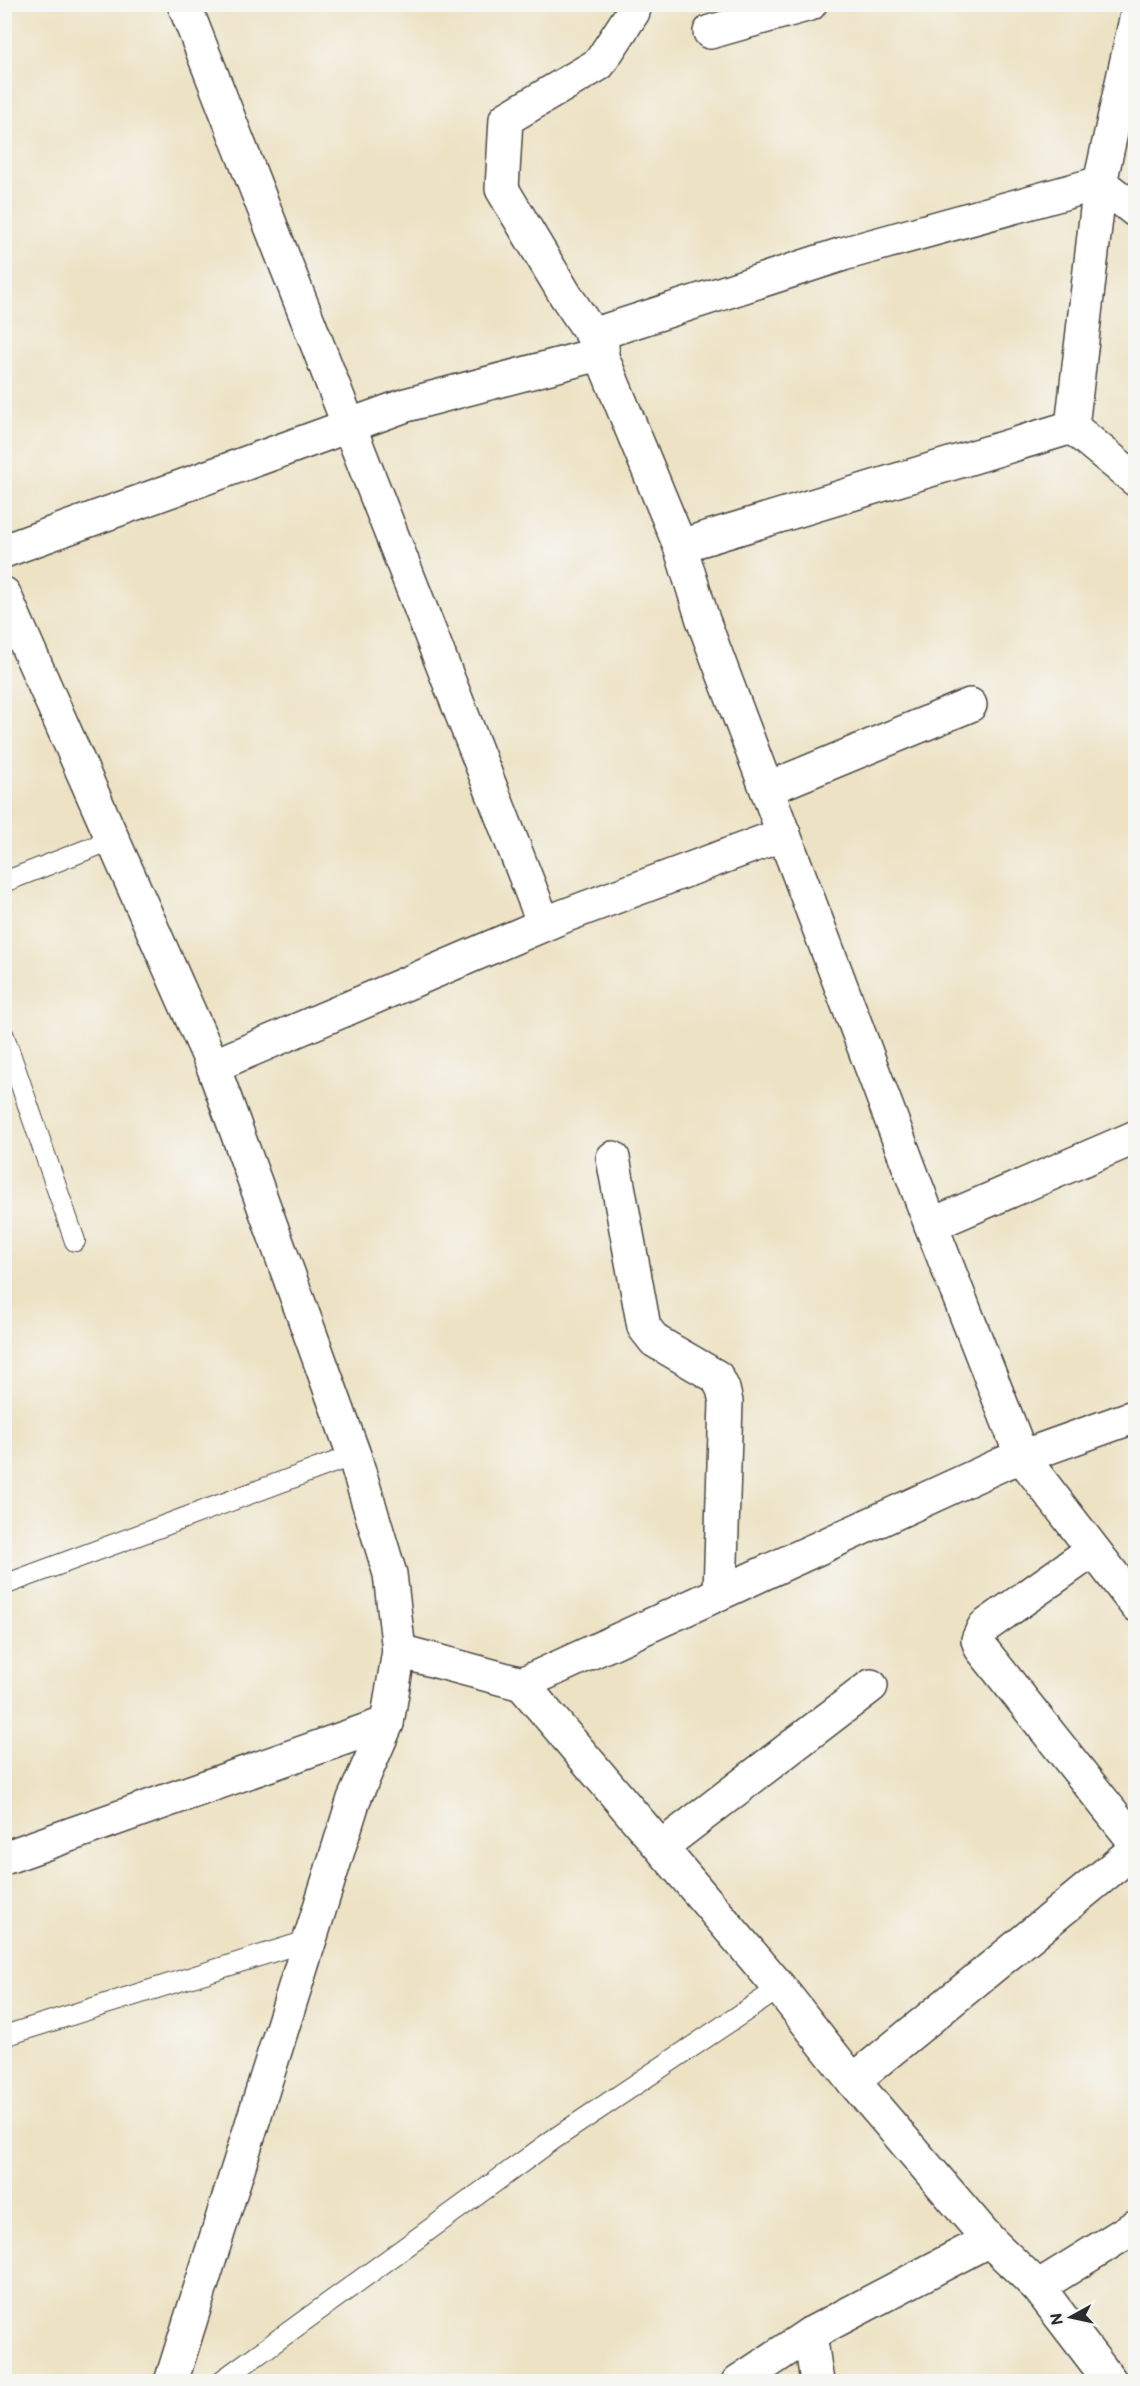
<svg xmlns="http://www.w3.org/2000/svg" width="1140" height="2386" viewBox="0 0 1140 2386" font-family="'Balsamiq Sans',sans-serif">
  <rect width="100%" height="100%" fill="#f6f6f2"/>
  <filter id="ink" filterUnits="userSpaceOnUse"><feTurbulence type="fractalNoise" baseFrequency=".0167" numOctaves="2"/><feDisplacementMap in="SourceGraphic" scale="12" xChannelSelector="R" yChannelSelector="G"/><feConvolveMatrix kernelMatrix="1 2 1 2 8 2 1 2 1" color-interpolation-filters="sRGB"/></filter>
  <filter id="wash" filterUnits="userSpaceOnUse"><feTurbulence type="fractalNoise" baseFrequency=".008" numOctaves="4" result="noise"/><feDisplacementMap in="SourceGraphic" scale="24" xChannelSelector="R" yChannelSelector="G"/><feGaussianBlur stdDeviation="1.35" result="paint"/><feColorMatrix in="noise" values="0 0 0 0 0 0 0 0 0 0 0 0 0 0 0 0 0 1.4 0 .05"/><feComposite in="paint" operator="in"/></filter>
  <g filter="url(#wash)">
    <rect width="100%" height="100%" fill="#ede2c4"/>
  </g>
  <g filter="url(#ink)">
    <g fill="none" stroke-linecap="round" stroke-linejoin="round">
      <defs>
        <g id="service">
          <path d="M4 882 114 839"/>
          <path d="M4 1036 75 1241"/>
          <path d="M4 1585 354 1455"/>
          <path d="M4 2036 310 1940"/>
          <path d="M220 2382 554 2139 780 1988"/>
        </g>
        <g id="minor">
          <path d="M184 4 544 924"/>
          <path d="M1136 19 1100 183 1072 427 1136 480"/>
          <path d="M710 32 810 4"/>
          <path d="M680 546 1072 427"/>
          <path d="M4 551 406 405 588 357 602 349 566 296 502 189 506 119 599 64 633 12 635 4"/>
          <path d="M767 789 970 705"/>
          <path d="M213 1066 564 916 784 834"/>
          <path d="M1136 1137 931 1225 1022 1457 1136 1605"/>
          <path d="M613 1158 644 1327 655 1341 717 1377 723 1389 726 1402 720 1593"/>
          <path d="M931 1225 703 620 680 546 602 357V332L843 254 1100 183 1136 211"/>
          <path d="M1093 1550 984 1627 978 1640 981 1648 1136 1843"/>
          <path d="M522 1684 1002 1464 1136 1416"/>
          <path d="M661 1847 871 1686"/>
          <path d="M4 1858 387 1723"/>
          <path d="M853 2081 1136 1849"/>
          <path d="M1038 2287 1136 2226"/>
          <path d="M738 2382 810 2334"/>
          <path d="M817 2382 810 2334 989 2240"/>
        </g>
        <path id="tertiary" d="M399 1651 522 1684 780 1988 853 2081 989 2240 1038 2287 1111 2382"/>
        <path id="primary" d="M4 594 213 1066 354 1455 390 1574 399 1651 387 1723 354 1799 171 2382"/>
      </defs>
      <!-- service casing -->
      <use href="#service" stroke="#484642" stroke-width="22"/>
      <!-- minor casing -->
      <use href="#minor" stroke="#484642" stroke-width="36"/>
      <!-- tertiary casing -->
      <use href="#tertiary" stroke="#484642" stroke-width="36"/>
      <!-- primary casing -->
      <use href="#primary" stroke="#484642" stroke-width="36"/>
      <!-- service -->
      <use href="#service" stroke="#fff" stroke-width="20"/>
      <!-- minor -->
      <use href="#minor" stroke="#fff" stroke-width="33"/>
      <!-- tertiary -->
      <use href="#tertiary" stroke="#fff" stroke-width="33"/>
      <!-- primary -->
      <use href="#primary" stroke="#fff" stroke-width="33"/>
    </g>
  </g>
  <!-- margin -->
  <rect width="1140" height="2386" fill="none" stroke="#f6f6f2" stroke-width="24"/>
  <!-- north arrow -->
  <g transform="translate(1071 2317) rotate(262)" stroke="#f6f6f2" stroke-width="4.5" paint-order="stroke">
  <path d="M0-4.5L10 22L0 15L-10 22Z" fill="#2b2b2b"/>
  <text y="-9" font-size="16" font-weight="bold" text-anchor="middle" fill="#2b2b2b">N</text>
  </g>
</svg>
